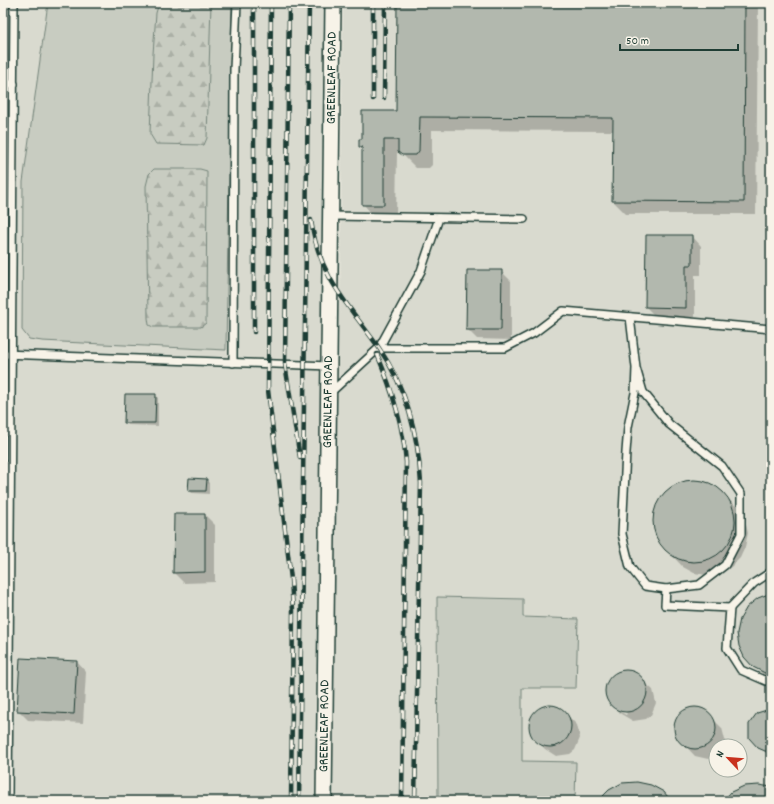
<svg xmlns="http://www.w3.org/2000/svg" width="774" height="804" viewBox="0 0 774 804" font-family="Dekko,sans-serif">
  <defs>
    <pattern id="forest-firs" width="22" height="20" patternUnits="userSpaceOnUse"><rect width="22" height="20" fill="#c8ccc1"/><path d="M5 1l3.5 6h-7zM16 11l3.5 6h-7z" fill="#abb0a6"/></pattern>
  </defs>
  <rect width="100%" height="100%" fill="#eae8dd"/>
  <filter id="ink" filterUnits="userSpaceOnUse"><feTurbulence type="fractalNoise" baseFrequency=".025" numOctaves="2"/><feDisplacementMap in="SourceGraphic" scale="8" xChannelSelector="R" yChannelSelector="G"/><feConvolveMatrix kernelMatrix="1 2 1 2 8 2 1 2 1" color-interpolation-filters="sRGB"/></filter>
  <g filter="url(#ink)">
    <!-- built -->
    <path fill="#d9dacf" fill-rule="evenodd" d="M3 3H338L340 317 343 3H771V801H3ZM716 746H740V770H716Z"/>
    <!-- grass -->
    <g fill="#c8ccc1" stroke="#74847a">
      <path d="M48 3H232L226 350 42 341 29 339 22 330 23 182Z"/>
      <path d="M437 597 523 599V617L578 619 576 688H522V761L576 762 575 801H438Z"/>
    </g>
    <!-- forest -->
    <g fill="url(#forest-firs)" stroke="#74847a">
      <path d="M159 3H211L207 138 204 145 156 144 150 134 153 54 156 13Z"/>
      <path d="M154 169H200L207 171 206 323 201 327H153L149 325 148 318 146 186 149 174Z"/>
    </g>
    <!-- shadow -->
    <g fill="#0003" fill-rule="evenodd">
      <path d="M398 3H753L758 8 756 214H626L613 201 614 131 432 130V165L429 168H416L400 152 397 153 396 218H376L363 204V149L360 147 363 140 397 112Z"/>
      <path d="M692 236 701 246V275H695V317H656L646 307Z"/>
      <path d="M501 271 511 281V340L477 339 467 329Z"/>
      <path d="M155 395 158 398V426L128 425 125 422Z"/>
      <path d="M206 480 209 483V494L192 493 189 490Z"/>
      <path d="M687 481H701L714 486 738 508 745 520 748 533 745 547 740 558 731 567 719 573 707 575 694 573 683 567 661 544 655 532 654 520 656 506 664 494 674 486Z"/>
      <path d="M175 515H205L215 525V582L184 583 174 573Z"/>
      <path d="M771 594V682L745 657Z"/>
      <path d="M77 662 86 672 83 723 28 720 18 710Z"/>
      <path d="M627 671 633 672 653 690 656 703 651 715 646 719 633 721 621 714 611 704 606 691 607 685 614 675ZM617 707 627 713 626 715 617 710Z"/>
      <path d="M550 706 562 710 577 725 580 738 575 750 570 754 556 756 545 749 535 739 530 726 534 714 544 707Z"/>
      <path d="M696 708 707 713 722 728 725 740 722 746H716V754L708 759 695 756 676 736V722L683 712Z"/>
      <path d="M770 710 771 711V757L754 743 749 731 753 718 763 711Z"/>
    </g>
    <!-- building -->
    <g fill="#b2b8ae" stroke="#1f3d34">
      <path d="M397 3H745L744 202 612 201 613 118 420 117 419 151 416 155H402L398 152V140H384V205H362V147H359V139H362V111H396Z"/>
      <path d="M646 235H692V265H686V308L645 307Z"/>
      <path d="M467 270H502L501 330H466Z"/>
      <path d="M125 394H156L155 423H124Z"/>
      <path d="M189 478 207 479 206 491H188Z"/>
      <circle cx="694" cy="521" r="41"/>
      <path d="M174 514H205V572L173 573Z"/>
      <path d="M771 593V674L765 673 753 667 744 657 739 646 737 633 740 619 747 607 758 598Z"/>
      <path d="M20 658 77 661 74 714 17 711Z"/>
      <circle cx="626" cy="691" r="21"/>
      <circle cx="550" cy="726" r="21"/>
      <circle cx="695" cy="728" r="21"/>
      <path d="M770 709 771 751H765L758 748 749 738V724L757 713Z"/>
      <path d="M637 782 651 785 664 792 671 801H598L609 790 622 783Z"/>
      <path d="M759 785 771 787V801H723L731 792 744 786Z"/>
    </g>
    <g fill="none" stroke-linecap="round" stroke-linejoin="round">
      <defs>
        <g id="lane">
          <path d="M3 84H14"/>
          <path d="M331 216 524 219"/>
          <path d="M630 317 636 368 643 392 669 424 722 466 741 494V534L725 565 699 585 666 589 645 586 630 567 622 534 626 452 628 427 635 393 636 368"/>
          <path d="M379 348H505L534 333 563 311 771 329"/>
          <path d="M3 354 330 366"/>
          <path d="M233 363 234 69 237 3"/>
          <path d="M330 393 379 348 421 271 439 218"/>
          <path d="M666 589 665 605 730 608 727 648 741 670 766 681"/>
          <path d="M730 608 754 583 771 572"/>
          <path d="M8 801 14 3"/>
        </g>
        <g id="street">
          <path id="s1" d="M324 801 333 3"/>
        </g>
      </defs>
      <!-- lane casing -->
      <use href="#lane" stroke="#1f3d34" stroke-width="10"/>
      <!-- street casing -->
      <use href="#street" stroke="#1f3d34" stroke-width="18"/>
      <!-- lane -->
      <use href="#lane" stroke="#f7f3e8" stroke-width="7"/>
      <!-- street -->
      <use href="#street" stroke="#f7f3e8" stroke-width="15"/>
      <defs>
        <g id="rail">
          <path d="M254 3V332"/>
          <path d="M271 3 268 390 291 579 293 610 291 801"/>
          <path d="M289 3 285 364 300 458"/>
          <path d="M373 3V99"/>
          <path d="M384 98 385 3"/>
          <path d="M311 220C319 277 348 304 379 348 407 389 418 434 421 483L415 801"/>
          <path d="M377 354C392 389 403 424 406 462L402 801"/>
          <path d="M299 801 309 3"/>
        </g>
      </defs>
      <!-- rail casing -->
      <use href="#rail" stroke="#1f3d34" stroke-width="4.5"/>
      <!-- rail -->
      <use href="#rail" stroke="#f7f3e8" stroke-width="3" stroke-dasharray="9" stroke-linecap="butt"/>
    </g>
  </g>
  <g text-anchor="middle" dominant-baseline="central" stroke-width="3.5" stroke-linejoin="round" paint-order="stroke">
    <!-- street labels -->
    <g font-size="14" fill="#1f3d34" stroke="#f7f3e8">
      <text stroke="none"><textPath href="#s1" startOffset="723">GREENLEAF ROAD</textPath></text>
      <text stroke="none"><textPath href="#s1" startOffset="399">GREENLEAF ROAD</textPath></text>
      <text stroke="none"><textPath href="#s1" startOffset="75">GREENLEAF ROAD</textPath></text>
    </g>
  </g>
  <!-- margin -->
  <rect width="774" height="804" fill="none" stroke="#f7f3e8" stroke-width="16"/>
  <rect x="8" y="8" width="758" height="788" fill="none" stroke="#1f3d34" stroke-width="1.5" filter="url(#ink)"/>
  <!-- north arrow -->
  <g transform="translate(728 758) rotate(296)"><circle r="19" fill="#f7f3e8" stroke="#a1aaa0"/>
  <path d="M0-3L7 15L0 10L-7 15Z" fill="#c8321e"/>
  <text y="-6" font-size="11" font-weight="bold" text-anchor="middle" fill="#1f3d34">N</text>
  </g>
  <!-- scale -->
  <path d="M620 44v6h118v-6" fill="none" stroke="#1f3d34" stroke-width="2"/>
  <text x="626" y="44" font-size="12" fill="#1f3d34" stroke="#f7f3e8" stroke-width="3" paint-order="stroke">50 m</text>
</svg>
